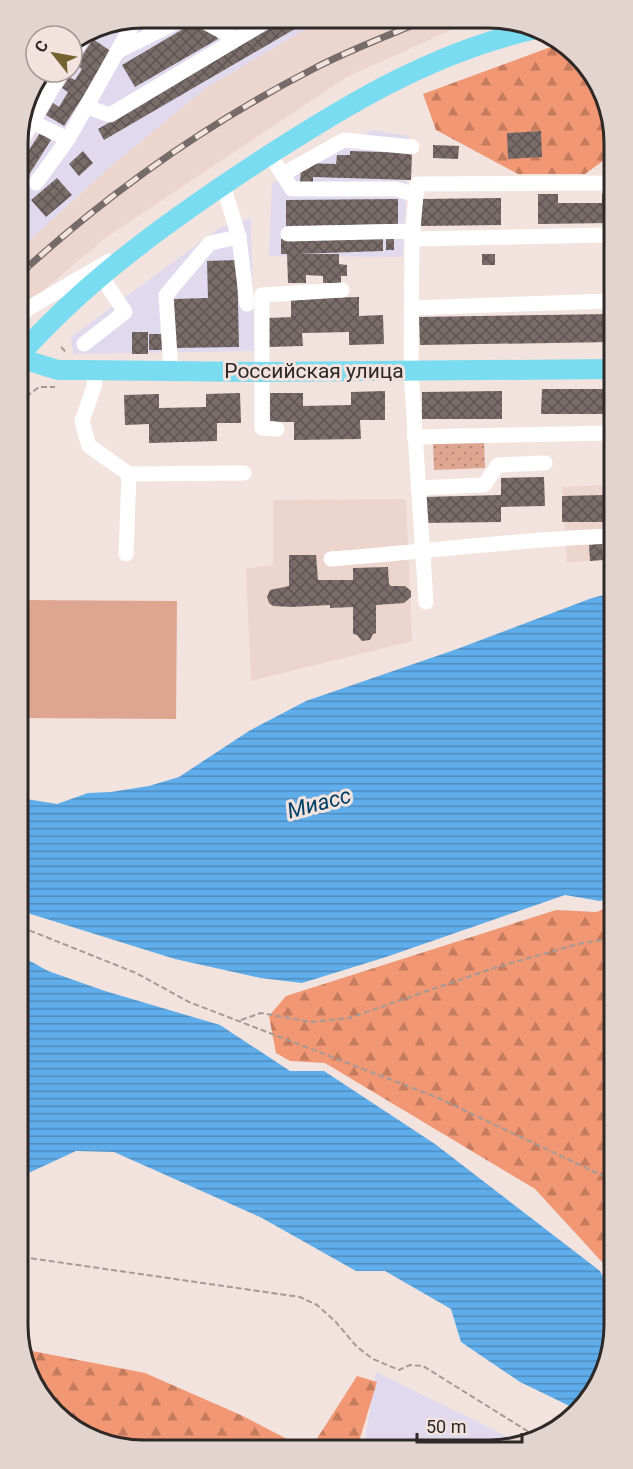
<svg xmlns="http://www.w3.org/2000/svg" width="633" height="1469" viewBox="0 0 633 1469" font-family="Roboto,sans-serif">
  <defs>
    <pattern id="grass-dots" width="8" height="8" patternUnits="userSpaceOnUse" patternTransform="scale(1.5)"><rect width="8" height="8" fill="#dea691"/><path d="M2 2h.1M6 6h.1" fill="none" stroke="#b48776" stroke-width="1.8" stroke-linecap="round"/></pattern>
    <pattern id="forest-firs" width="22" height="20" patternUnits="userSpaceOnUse" patternTransform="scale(1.5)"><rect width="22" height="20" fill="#f19773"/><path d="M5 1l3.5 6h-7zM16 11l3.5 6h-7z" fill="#c47b5e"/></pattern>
    <pattern id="water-rules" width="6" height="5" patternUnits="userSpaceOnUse" patternTransform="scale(1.5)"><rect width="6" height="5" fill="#5fadeb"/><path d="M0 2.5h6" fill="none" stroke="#4f8dbe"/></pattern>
    <pattern id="building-cross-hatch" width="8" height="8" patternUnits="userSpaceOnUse" patternTransform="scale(1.5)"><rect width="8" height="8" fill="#796c69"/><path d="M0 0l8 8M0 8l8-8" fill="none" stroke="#5e5452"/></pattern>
  </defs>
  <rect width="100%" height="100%" fill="#f2e3de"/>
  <!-- built -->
  <g fill="#ebd5cd">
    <path d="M323 19 473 20 345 78 104 239 19 311V250L111 166 206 88Z"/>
    <path d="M612 485V558L567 563 562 487Z"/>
    <path d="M406 499 412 641 251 681 246 569 273 565V500Z"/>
  </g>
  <!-- industrial -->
  <g fill="#e1d9ee">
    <path d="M144 18 323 19 206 88 111 166 19 250 18 165 46 115 27 103 28 98 44 72H72V42L96 27Z"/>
    <path d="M372 130 409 136 403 257 269 256 272 184Z"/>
    <path d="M251 218 254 351 73 354 71 337 221 227Z"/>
    <path d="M376 1372 524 1445 364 1448Z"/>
  </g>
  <!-- grass -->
  <path fill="url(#grass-dots)" d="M484 442 485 468 434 470 433 444Z"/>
  <!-- forest -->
  <g fill="url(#forest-firs)">
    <path d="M562 46 578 55 611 111V155L585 174H518L436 130 423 94 548 48Z"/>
    <path d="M613 906 614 1267 602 1262 535 1189 325 1063 290 1061 276 1053 269 1016 286 996 556 910 596 912Z"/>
    <path d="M22 1349 145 1373 243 1416 304 1448H204L153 1439 136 1449H120L55 1414 22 1358Z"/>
    <path d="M357 1376 377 1382 357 1448H311Z"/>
  </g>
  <!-- pitch -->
  <path fill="#dea691" d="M20 600 177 601 176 719 20 718Z"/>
  <!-- water -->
  <g fill="url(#water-rules)">
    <path d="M612 593 613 897 600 901 565 895 386 957 302 983 261 978 175 959 21 911 20 798 57 804 88 793 111 792 149 786 179 777 249 731 306 701 457 649 592 598Z"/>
    <path d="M21 956 48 971 105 991 220 1025 290 1071H324L435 1144 600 1271 615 1302V1334L584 1408 580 1411 520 1382 461 1342 451 1309 385 1271H356L262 1218 114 1152 76 1151 22 1176Z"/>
  </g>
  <!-- building -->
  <g fill="url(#building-cross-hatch)">
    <rect x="153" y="18" width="12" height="6"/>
    <path d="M216 18 254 19 253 26 228 24Z"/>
    <path d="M286 19H312L104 140 98 129Z"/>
    <path d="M195 22 214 32 218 39 135 87 122 65Z"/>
    <path d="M93 39 112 52 64 126 46 115 53 103 59 107 68 92 62 88 69 77 75 80 82 69 76 65Z"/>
    <path d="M541 131 542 157 508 159 507 133Z"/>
    <path d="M40 133 51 140 18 192V167Z"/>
    <path d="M433 145 459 146 458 159 433 158Z"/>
    <path d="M83 151 93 163 79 176 69 164Z"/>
    <path d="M350 151 412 153 411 180 313 177V186L300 185 301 163 336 164 337 155H350Z"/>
    <path d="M57 178 72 195 46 217 31 200Z"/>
    <path d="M538 194H558V203H602V194H611V223L538 224Z"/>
    <path d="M501 198V225L421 226V199Z"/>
    <path d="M398 199V224L286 226V200Z"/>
    <path d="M383 236V251L296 254H339V264L347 265V276H341V283H323V276L306 275V283H288L287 254H281V239Z"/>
    <rect x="386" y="236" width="8" height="14"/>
    <rect x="482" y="254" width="13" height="11"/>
    <path d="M237 260 239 347 174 348 173 299 208 298 207 261Z"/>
    <path d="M359 297V316L383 315 384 344 349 345V332L302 333 303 346 268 347V318L291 317V299Z"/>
    <path d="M611 314 612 342 420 345 419 317Z"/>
    <rect x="132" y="332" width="16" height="22"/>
    <rect x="149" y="334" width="13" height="16"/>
    <path d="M542 389H612V414H541Z"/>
    <path d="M385 391V420H360L361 439 294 440V422H270V393H303V406L351 405V392Z"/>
    <path d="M502 391V419H422V392Z"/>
    <path d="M240 393 241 423H217V441L149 443V424L125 425 124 395 159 394V408L206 407V394Z"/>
    <path d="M544 477 545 506 501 507V522L423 523V497L501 495V478Z"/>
    <path d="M604 495V506H612V522H562V496Z"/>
    <path d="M602 543 603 560 590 561 589 545Z"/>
    <path d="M289 555H316L318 580H353V568L388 567 389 584 391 586H405L411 591V597L404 603 376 605V633L373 634 370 640 362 641 357 635 353 634V607L330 608V605L291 607 273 606 269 603 267 597 270 590 289 586Z"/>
  </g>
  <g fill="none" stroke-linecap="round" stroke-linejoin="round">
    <!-- path -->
    <g stroke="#a59a96" stroke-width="2" stroke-dasharray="6 3" stroke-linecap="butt">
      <path d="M61 347 67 353"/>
      <path d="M19 402 39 387H55"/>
      <path d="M22 422 23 398"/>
      <path d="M21 927 136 973 189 1002 436 1097 614 1181"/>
      <path d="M241 1020 261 1013 311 1022 349 1018 494 968 578 944 613 938"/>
      <path d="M22 1257 300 1297 317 1305 335 1321 357 1347 373 1359 399 1370 410 1365 423 1366 537 1437"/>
    </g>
    <!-- minor -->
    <g stroke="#fff" stroke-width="15">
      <path d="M197 18 236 39"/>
      <path d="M118 51 185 18"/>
      <path d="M72 55 85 34"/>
      <path d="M35 82 50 91"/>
      <path d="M87 107 110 115 270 19"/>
      <path d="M32 122 68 139 36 183"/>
      <path d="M68 139 135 20"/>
      <path d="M18 146 62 72"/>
      <path d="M270 155 292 189H396L416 195"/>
      <path d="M283 174 344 140 412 147"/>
      <path d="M288 234 413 231"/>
      <path d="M239 237 247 304"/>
      <path d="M412 239 611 235"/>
      <path d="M411 308 611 301"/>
      <path d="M19 318 29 308 109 261"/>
      <path d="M84 344 125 312 101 276"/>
      <path d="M96 370 94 387 82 421 89 446 129 474 244 473"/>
      <path d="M171 371 166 295 210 243 239 237 223 185"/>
      <path d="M277 429 262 428V295L342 290"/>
      <path d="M414 437 612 433"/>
      <path d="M418 488 484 485 498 465 545 463"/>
      <path d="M126 554 129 474"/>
      <path d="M331 559C425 552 518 539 612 536"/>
      <path d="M426 602 411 371 412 239 417 184 611 183"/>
    </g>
    <!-- major -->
    <g stroke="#79dcf0" stroke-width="20">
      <path d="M19 356C86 280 170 220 255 164 341 108 430 53 532 30"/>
      <path d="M19 358 58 370H80L262 372 612 369"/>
    </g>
    <defs>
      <path id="rail" d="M19 275C108 193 208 123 315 68 350 50 388 36 424 20"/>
    </defs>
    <!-- rail casing -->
    <use href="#rail" stroke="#756b68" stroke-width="7"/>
    <!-- rail -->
    <use href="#rail" stroke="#f2e3de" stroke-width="4.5" stroke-dasharray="14" stroke-linecap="butt"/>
  </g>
  <g text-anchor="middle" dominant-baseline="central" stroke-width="6" stroke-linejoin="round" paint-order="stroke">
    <!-- street labels -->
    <g font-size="21" fill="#2e2826" stroke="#f2e3de">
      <text x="314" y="371">Российская улица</text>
    </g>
    <!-- water labels -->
    <g font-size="22" font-style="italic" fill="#004068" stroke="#f2e3de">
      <text transform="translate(319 803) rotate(-15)">Миасс</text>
    </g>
  </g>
  <!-- crop -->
  <path d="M0 0H633V1469H0ZM143 28H489A115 115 0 0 1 604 143V1325A115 115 0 0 1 489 1440H143A115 115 0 0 1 28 1325V143A115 115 0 0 1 143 28Z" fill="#e2d4cf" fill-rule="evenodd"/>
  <path fill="none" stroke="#2e2826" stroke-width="3" d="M143 28H489A115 115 0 0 1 604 143V1325A115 115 0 0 1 489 1440H143A115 115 0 0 1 28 1325V143A115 115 0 0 1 143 28Z"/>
  <!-- north arrow -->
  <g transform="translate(54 54) rotate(301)"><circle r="28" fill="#f2e3de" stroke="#a49894" stroke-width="1.5"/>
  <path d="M0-4.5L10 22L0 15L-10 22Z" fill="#746331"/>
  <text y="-9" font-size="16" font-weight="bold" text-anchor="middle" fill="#2e2826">С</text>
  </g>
  <!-- scale -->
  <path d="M417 1433v9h105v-9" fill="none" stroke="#2e2826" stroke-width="3"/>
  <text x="426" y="1433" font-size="18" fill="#2e2826" stroke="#f2e3de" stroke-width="4.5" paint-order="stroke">50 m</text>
</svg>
